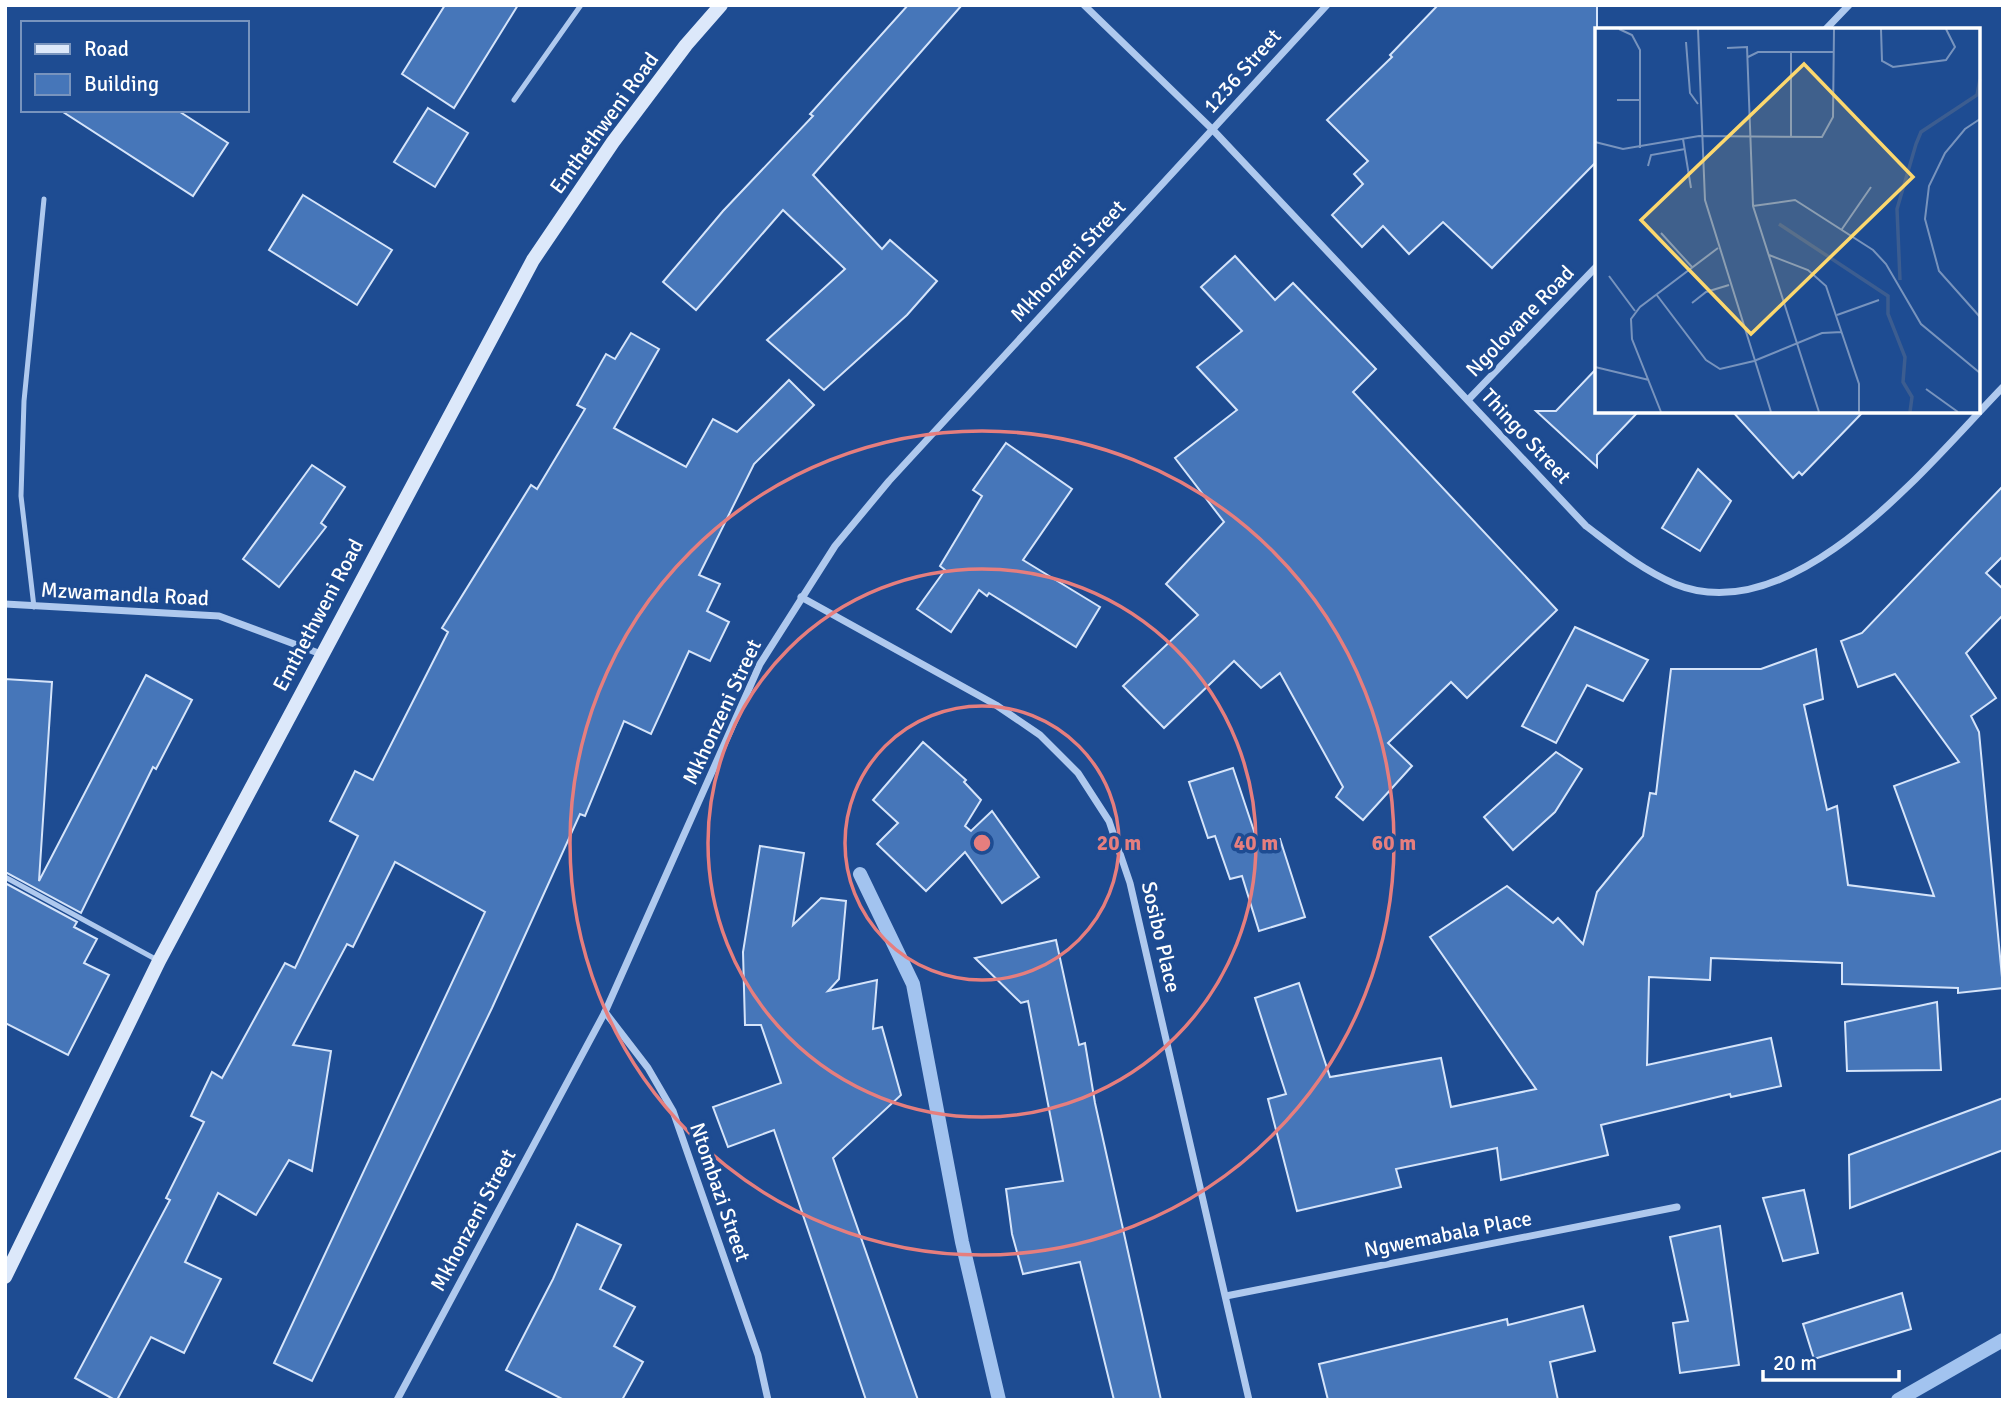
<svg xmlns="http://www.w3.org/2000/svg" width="2008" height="1405" viewBox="0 0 2008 1405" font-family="Signika,sans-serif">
  <rect width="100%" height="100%" fill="#1e4c92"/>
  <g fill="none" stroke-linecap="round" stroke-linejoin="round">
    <!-- stream -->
    <g stroke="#a2c3ef" stroke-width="14">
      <path d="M860 874 913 984 962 1242 999 1400"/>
      <path d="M1898 1400 2003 1340"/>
    </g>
  </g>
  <!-- building -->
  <g fill="#4676b9" stroke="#d5e4fa" stroke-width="2">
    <path d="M445 5H518L454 108 402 74Z"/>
    <path d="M908 5H962L813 175 882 249 890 240 937 281 907 315 824 390 767 340 845 269 783 210 696 310 663 282 723 211 813 116 810 114Z"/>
    <path d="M1438 5H1597V161L1492 268 1443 222 1409 254 1383 226 1362 247 1332 215 1363 184 1354 174 1368 161 1327 120 1392 57 1390 55Z"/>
    <path d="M428 108 468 133 435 187 394 162Z"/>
    <path d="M60 110H177L228 143 193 196Z"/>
    <path d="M303 195 392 250 357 305 269 250Z"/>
    <path d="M1235 256 1275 300 1293 283 1376 369 1353 392 1557 610 1467 698 1451 682 1388 743 1412 766 1363 820 1336 797 1343 787 1280 673 1261 688 1234 661 1164 728 1123 686 1198 615 1166 584 1224 522 1175 458 1237 410 1197 367 1242 331 1201 287Z"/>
    <path d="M631 333 659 349 614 428 686 467 713 419 737 432 789 380 814 405 754 464 699 575 720 584 707 611 729 622 710 661 689 651 651 734 624 721 585 816 580 814 492 1008 312 1381 274 1363 485 912 395 862 353 947 347 944 293 1045 331 1051 312 1171 289 1160 256 1215 218 1193 185 1262 221 1279 184 1353 151 1337 117 1400H115L75 1378 170 1200 166 1198 204 1122 191 1116 212 1072 222 1078 285 963 295 968 358 836 330 821 355 771 373 780 448 632 442 628 531 485 537 489 585 409 577 405 606 354 615 359Z"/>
    <path d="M1597 368V411H1639L1597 455V467L1536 411H1556Z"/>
    <path d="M1732 411H1864L1802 475 1799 472 1793 478Z"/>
    <path d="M1006 443 1072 489 1023 560 1100 607 1076 647 989 593 987 596 979 590 951 632 917 609 945 570 940 566 982 496 973 490Z"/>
    <path d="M312 465 345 487 321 523 326 527 279 587 243 559Z"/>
    <path d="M1698 469 1731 501 1700 551 1662 528Z"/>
    <path d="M2003 486V556L1986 573 2003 589V615L1966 653 1996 698 1971 716 1979 732 2003 988 1958 993V988L1842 984V963L1711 958 1710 980 1649 977 1647 1065 1771 1038 1781 1086 1731 1097 1730 1094 1601 1125 1608 1155 1501 1180 1497 1148 1396 1169 1401 1187 1297 1211 1268 1099 1286 1094 1255 998 1299 983 1330 1077 1441 1058 1451 1107 1536 1089 1430 937 1507 886 1553 923 1558 918 1583 944 1597 892 1643 836 1650 793 1656 794 1671 669H1761L1816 649 1823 699 1804 705 1827 810 1837 806 1848 885 1934 896 1894 786 1959 762 1895 674 1858 687 1841 641 1862 633Z"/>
    <path d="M1575 627 1648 660 1623 701 1587 685 1556 743 1522 726Z"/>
    <path d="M146 675 192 700 156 769 153 767 81 913 5 872V679L52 682 39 881Z"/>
    <path d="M923 742 966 780 964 782 981 800 965 826 971 831 992 811 1039 877 1002 903 965 852 926 891 877 844 898 823 873 800Z"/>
    <path d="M1556 752 1582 769 1555 812 1513 850 1484 817Z"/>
    <path d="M1233 768 1259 846 1280 839 1305 917 1259 931 1242 876 1230 879 1215 836 1208 838 1189 782Z"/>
    <path d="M760 846 804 853 793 925 821 898 846 901 839 979 828 991 877 980 873 1029 882 1027 901 1095 833 1158 918 1400H866L774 1130 728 1147 713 1107 781 1083 761 1025H745L743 952Z"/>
    <path d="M5 883 77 922 74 927 97 939 84 963 109 975 68 1055 5 1023Z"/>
    <path d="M1056 940 1079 1045 1085 1043 1095 1103 1161 1400H1114L1080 1262 1023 1274 1012 1234 1006 1189 1063 1181 1028 1001 1021 1003 975 958Z"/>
    <path d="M1937 1002 1941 1070 1847 1071 1845 1022Z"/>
    <path d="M2003 1098V1150L1850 1208 1849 1155Z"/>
    <path d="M1804 1190 1818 1253 1783 1261 1763 1198Z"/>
    <path d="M577 1224 621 1245 600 1289 635 1307 614 1346 643 1362 622 1400H564L506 1370 553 1279Z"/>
    <path d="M1720 1226 1739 1365 1680 1373 1673 1323 1688 1321 1670 1237Z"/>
    <path d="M1902 1293 1911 1329 1814 1359 1803 1324Z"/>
    <path d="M1583 1306 1595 1351 1550 1362 1558 1400H1328L1319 1364 1507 1319 1508 1325Z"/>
  </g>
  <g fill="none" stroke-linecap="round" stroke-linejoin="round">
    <!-- lane -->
    <g stroke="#afc9ee" stroke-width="5">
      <path d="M514 100 581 5"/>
      <path d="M34 607 21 496 24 401 44 199"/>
      <path d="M5 877 159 961"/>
    </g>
    <!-- street -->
    <g stroke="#afc9ee" stroke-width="7">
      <path d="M1084 5 1213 130 1586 526C1614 547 1642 570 1675 584 1795 633 1930 462 2003 387"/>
      <path d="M1825 30 1849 5"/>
      <path d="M1468 400 1597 266"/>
      <path d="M801 597 996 705 1040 735 1078 773 1109 821 1130 883 1249 1400"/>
      <path d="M5 604 219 616 321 654"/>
      <path d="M605 1012 648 1068 673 1111 758 1355 768 1400"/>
      <path d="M1226 1296 1677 1207"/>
      <path d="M397 1400 605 1012 760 664 835 546 889 481 1327 5"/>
    </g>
    <!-- secondary -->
    <path stroke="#dce8fa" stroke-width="14" d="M5 1277 159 961 533 260 613 142 686 45 721 5"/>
  </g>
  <!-- distance rings -->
  <g fill="none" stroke="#e67e7e" stroke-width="3.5">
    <circle cx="982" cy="843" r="137"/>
    <circle cx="982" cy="843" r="274"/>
    <circle cx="982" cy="843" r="412"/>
  </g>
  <g text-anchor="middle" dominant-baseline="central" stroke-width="7" stroke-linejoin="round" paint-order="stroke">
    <!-- street labels -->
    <g font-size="21" fill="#fff" stroke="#1e4c92">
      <text transform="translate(1242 71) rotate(-48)">1236 Street</text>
      <text transform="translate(604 123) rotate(-54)">Emthethweni Road</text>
      <text transform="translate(1068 261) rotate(-47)">Mkhonzeni Street</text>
      <text transform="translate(1520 321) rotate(-46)">Ngolovane Road</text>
      <text transform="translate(1526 436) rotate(47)">Thingo Street</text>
      <text transform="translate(125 594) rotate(3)">Mzwamandla Road</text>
      <text transform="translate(318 615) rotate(-62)">Emthethweni Road</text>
      <text transform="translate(722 712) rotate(-65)">Mkhonzeni Street</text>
      <text transform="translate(1161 937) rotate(77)">Sosibo Place</text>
      <text transform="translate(720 1192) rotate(71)">Ntombazi Street</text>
      <text transform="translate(473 1220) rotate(-62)">Mkhonzeni Street</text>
      <text transform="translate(1448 1234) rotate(-11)">Ngwemabala Place</text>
    </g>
  </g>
  <!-- overview -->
  <g transform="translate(1595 28)">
    <rect width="385" height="385" fill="#1e4c92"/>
    <path fill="none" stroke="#3c5d90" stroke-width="3.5" d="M184 196 293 268V286L310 329 308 354 317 369 315 384M305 252 302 181 321 116 326 104 382 67 385 51"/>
    <path fill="none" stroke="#7894be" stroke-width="2" d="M24 1 37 7 45 22V120M103 1 110 172 176 384M286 1 287 33 298 39 351 32 360 19 351 1M91 14 95 65 103 76M132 20 152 19 158 178 224 384M196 25V110M153 29 163 24H239M22 72H45M385 91 370 101 350 125 334 158 330 191 344 243 385 289M88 111 96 160M0 114 28 121 104 108 227 109 238 89 239 1M53 138 56 127 90 121M385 149V210M158 178 200 172 278 222 291 236 326 296 385 345M247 201 276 159M66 205 97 239M174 227 213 242 231 258 264 356V384M14 248 40 283M61 266 111 332 125 341 159 333 227 305 247 304M97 275 111 264 134 257M242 287 284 272M0 339 54 352M331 361 363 384M66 384 37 311 36 291 45 279 123 220"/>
    <path fill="#fcd86e" fill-opacity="0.15" stroke="#fcd86e" stroke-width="3.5" d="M209 36 318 149 156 306 46 192Z"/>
    <rect width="385" height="385" fill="none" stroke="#fff" stroke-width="3.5"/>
  </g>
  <circle cx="982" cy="843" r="10" fill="#e67e7e" stroke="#1e4c92" stroke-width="3.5"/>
  <g font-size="21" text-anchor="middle" font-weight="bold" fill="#e67e7e" stroke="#1e4c92" stroke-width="7" stroke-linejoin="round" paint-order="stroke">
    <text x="1119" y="850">20 m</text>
    <text x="1256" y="850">40 m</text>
    <text x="1394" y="850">60 m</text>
  </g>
  <!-- border -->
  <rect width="2008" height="1405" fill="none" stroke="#ffffff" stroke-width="14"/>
  <!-- legend -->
  <rect x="21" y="21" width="228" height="91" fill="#1e4c92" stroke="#7894be" stroke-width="2"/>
  <rect x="35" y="44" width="35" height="10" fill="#dce8fa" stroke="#7894be" stroke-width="2"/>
  <text x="84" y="56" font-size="21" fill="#ffffff">Road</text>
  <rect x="35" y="74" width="35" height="21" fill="#4676b9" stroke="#7894be" stroke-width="2"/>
  <text x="84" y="91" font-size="21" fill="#ffffff">Building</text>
  <!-- scale -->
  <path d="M1763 1370v10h136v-10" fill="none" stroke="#ffffff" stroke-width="3.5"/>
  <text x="1773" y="1370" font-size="21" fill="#ffffff" stroke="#1e4c92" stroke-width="5" paint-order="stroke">20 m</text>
</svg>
